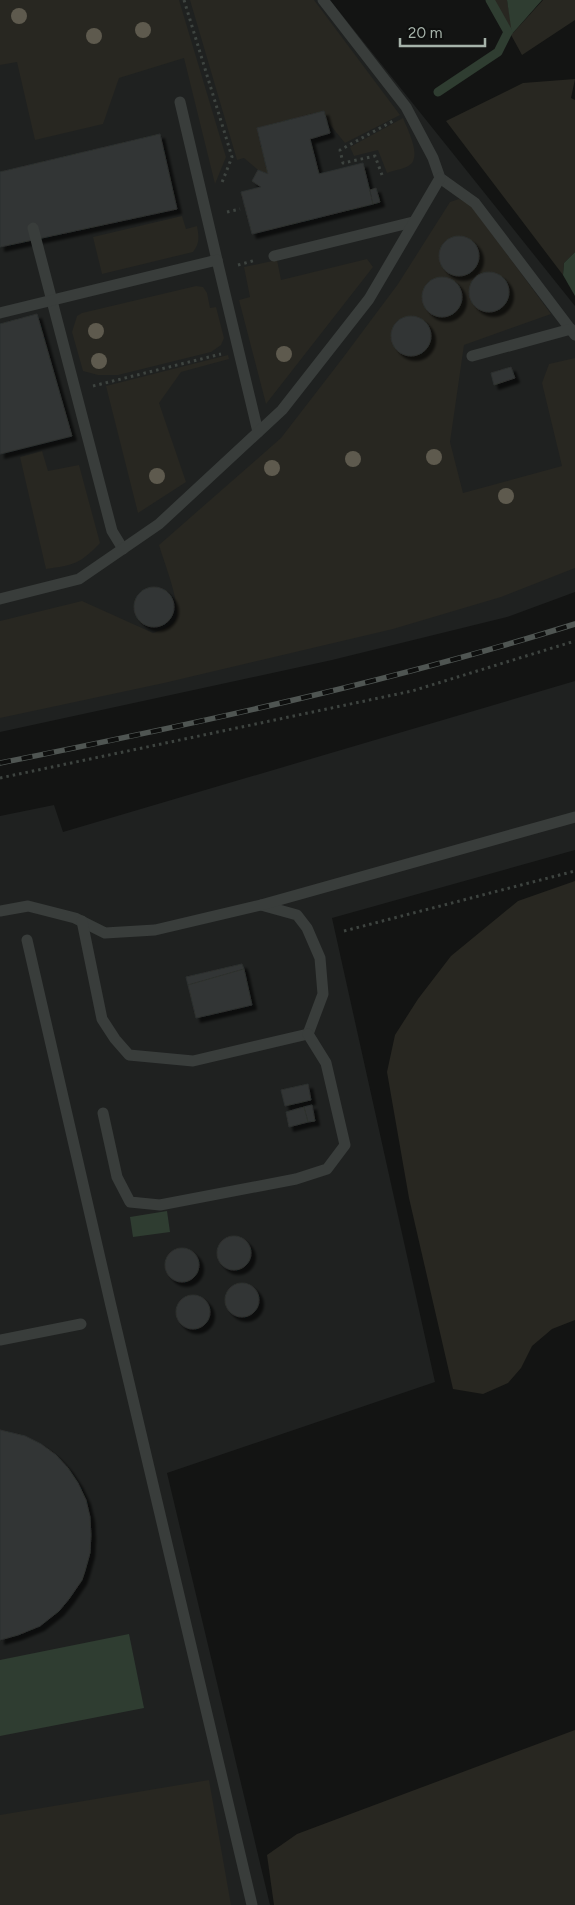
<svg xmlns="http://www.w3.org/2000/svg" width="575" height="1905" viewBox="0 0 575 1905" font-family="Figtree,sans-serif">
  <defs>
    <filter id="shadow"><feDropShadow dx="4.5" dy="4.5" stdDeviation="1" flood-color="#0009"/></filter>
  </defs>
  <rect width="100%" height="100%" fill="#131413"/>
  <!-- built -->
  <g fill="#1f2120">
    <path d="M0 0H330L575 306V592L507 617 332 660 0 732Z"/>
    <path d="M575 681V850L332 918 435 1382 167 1473 270 1905H0V816L54 805 63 832Z"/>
  </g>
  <!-- green -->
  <g fill="#282721">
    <path d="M0 0H179L226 157 215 184 184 58 119 78 103 124 35 140 17 62 0 65Z"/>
    <path d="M190 0H314L400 115 345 143 327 121 324 111 257 128 268 174 258 170 244 158 237 160Z"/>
    <path d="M492 0H507L513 33 543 0H575V20L522 55Z"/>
    <path d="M575 79 571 98 575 100V252L564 263 563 275 446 121 523 83Z"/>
    <path d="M403 118C407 128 420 153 412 163 407 169 394 170 387 173L378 150 354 156 350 147Z"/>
    <path d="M459 199 470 204 551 314 464 345 450 442 463 493 562 466 542 383 549 364 575 358V568L501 597 393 629 164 683 0 718V621L82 601 153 633C160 630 170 628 174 622 184 610 163 560 159 545L281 438 342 359 398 284 450 202Z"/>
    <path d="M182 216 186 229 197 226C199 237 200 243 193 252L102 274 93 237Z"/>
    <path d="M367 259 373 267 266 404 239 300 250 297 244 267 277 260 281 280Z"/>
    <path d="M196 286 203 287 207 293 210 308 216 307 224 338 221 345 211 352 118 375H98L83 371 72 332 77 316 82 313Z"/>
    <path d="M228 355 229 359 181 372 159 403 186 482 138 513 106 386Z"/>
    <path d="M42 451 48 471 79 465 100 543C80 564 74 565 46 569L20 457Z"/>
    <path d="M575 881V1320L552 1329 532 1346 521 1368 508 1383 483 1394 453 1389 409 1198 387 1072 395 1035 418 999 451 956 518 901Z"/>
    <path d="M575 1730V1905H274L267 1855 297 1834Z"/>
    <path d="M209 1780 231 1905H0V1815Z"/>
  </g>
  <!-- water -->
  <g fill="#2f3d31">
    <path d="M507 0H542L512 34Z"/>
    <path d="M575 252V296L563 275 564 263Z"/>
    <path d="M167 1211 170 1232 133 1237 130 1217Z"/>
    <path d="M129 1634 144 1708 0 1736V1660Z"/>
  </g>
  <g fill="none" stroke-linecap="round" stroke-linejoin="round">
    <!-- stream -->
    <path stroke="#2f3d31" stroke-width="9" d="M438 92 498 52 508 32 490 0"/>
  </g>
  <!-- building -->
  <g fill="#333634" stroke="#2d302f" filter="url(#shadow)">
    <path d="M324 111 330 133 310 139 319 174 363 163 373 204 252 234 241 192 261 187 252 181 258 170 268 174 257 128Z"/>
    <path d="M160 134 177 209 0 247V172Z"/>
    <path d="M376 188 380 202 373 204 370 190Z"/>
    <circle cx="459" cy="256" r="20"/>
    <circle cx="489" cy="292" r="20"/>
    <circle cx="442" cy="297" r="20"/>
    <path d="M37 314 72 436 0 454V324Z"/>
    <circle cx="411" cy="336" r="20"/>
    <path d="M511 367 515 378 494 385 491 373Z"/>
    <circle cx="154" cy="607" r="20"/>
    <path d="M242 964 244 969 188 985 186 977Z"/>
    <path d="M244 969 252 1005 196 1018 188 985Z"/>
    <path d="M308 1084 311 1100 285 1106 281 1090Z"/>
    <path d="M312 1105 315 1121 308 1122 304 1107Z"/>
    <path d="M304 1107 308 1122 289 1127 286 1112Z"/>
    <circle cx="234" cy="1253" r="17"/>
    <circle cx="182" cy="1265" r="17"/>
    <circle cx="242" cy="1300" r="17"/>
    <circle cx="193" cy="1312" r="17"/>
    <path d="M0 1430 25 1436 41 1444 56 1455 68 1468 78 1483 86 1500 90 1517 91 1535 90 1553 85 1571 82 1580 69 1599 59 1611 40 1626 18 1635 0 1640Z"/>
  </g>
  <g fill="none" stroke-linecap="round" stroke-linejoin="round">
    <!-- path -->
    <g stroke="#3e4440" stroke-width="3" stroke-dasharray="2.5 4" stroke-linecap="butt">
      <path d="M184 0 232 157 221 185"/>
      <path d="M382 175 375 156 343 163 340 150 393 121"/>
      <path d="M227 212 240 209"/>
      <path d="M238 265 256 260"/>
      <path d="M93 386 221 354"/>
      <path d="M0 778 412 691 575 641"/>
      <path d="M344 931 575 871"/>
    </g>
    <!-- lane -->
    <g stroke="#393d3b" stroke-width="11">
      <path d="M323 0 406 107 433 158 440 178 475 203 575 335"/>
      <path d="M180 102 217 260"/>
      <path d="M33 228 112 531 123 549"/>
      <path d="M274 256 413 222"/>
      <path d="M0 313 217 260 258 432"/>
      <path d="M472 356 571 329"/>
      <path d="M0 599 79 579 159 524 282 410 369 299 440 178"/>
      <path d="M261 905 297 915 307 928 320 958 323 994 308 1034"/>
      <path d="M0 911 28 906 75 918 105 933 155 930 261 905 575 817"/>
      <path d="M82 921 102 1019 115 1039 129 1055 193 1061 308 1034"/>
      <path d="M27 940 111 1306 252 1905"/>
      <path d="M103 1113 117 1177 130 1202 160 1205 296 1179 327 1169 345 1145 326 1063 308 1034"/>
      <path d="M0 1340 81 1324"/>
    </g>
    <defs>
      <path id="rail" d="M0 763C194 724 386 683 575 624"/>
    </defs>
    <!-- rail casing -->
    <use href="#rail" stroke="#4f5552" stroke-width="5.5"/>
    <!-- rail -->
    <use href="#rail" stroke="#0e0f0e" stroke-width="4" stroke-dasharray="11" stroke-linecap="butt"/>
  </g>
  <!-- trees -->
  <g fill="#5e5a4e">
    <circle cx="19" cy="16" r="8"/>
    <circle cx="143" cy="30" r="8"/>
    <circle cx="94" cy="36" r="8"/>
    <circle cx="96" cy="331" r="8"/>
    <circle cx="284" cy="354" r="8"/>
    <circle cx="99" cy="361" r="8"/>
    <circle cx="434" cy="457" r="8"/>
    <circle cx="353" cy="459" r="8"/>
    <circle cx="272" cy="468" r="8"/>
    <circle cx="157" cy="476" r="8"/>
    <circle cx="506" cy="496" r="8"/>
  </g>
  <!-- scale -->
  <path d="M400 38v8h85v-8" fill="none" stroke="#a6b3aa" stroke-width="2.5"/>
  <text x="408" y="38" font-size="15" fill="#a6b3aa" stroke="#0e0f0e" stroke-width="4" paint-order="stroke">20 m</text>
</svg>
